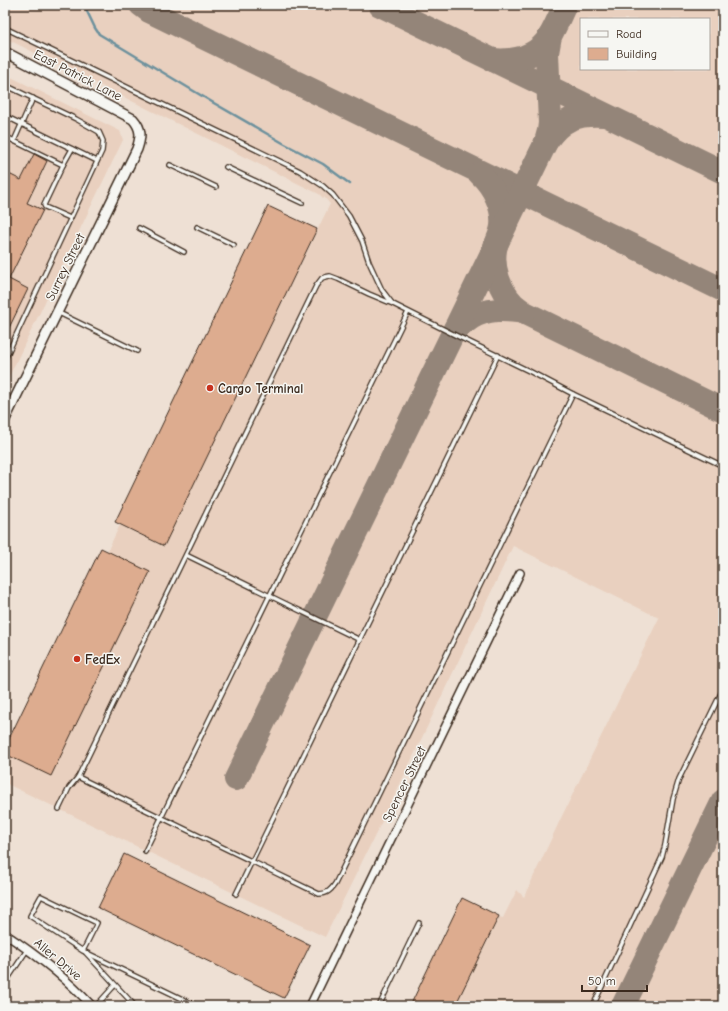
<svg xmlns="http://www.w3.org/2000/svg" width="728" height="1011" viewBox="0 0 728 1011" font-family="'Comic Neue',sans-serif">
  <rect width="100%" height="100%" fill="#eee0d4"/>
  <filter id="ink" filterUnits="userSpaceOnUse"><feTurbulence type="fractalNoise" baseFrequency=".025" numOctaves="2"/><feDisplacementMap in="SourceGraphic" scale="8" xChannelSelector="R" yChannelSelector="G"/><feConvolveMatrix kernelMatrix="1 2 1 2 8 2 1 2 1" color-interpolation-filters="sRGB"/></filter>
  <g filter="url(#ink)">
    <!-- built -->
    <g fill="#e9d0bf" fill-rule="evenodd">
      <path d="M5 5H723V1006H455L499 917 503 918 517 890 524 897 561 818 659 618 513 546 391 803 325 937 5 783V762L120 525 163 546 330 204 324 197 323 198 319 194 5 38ZM581 19H709V69H581Z"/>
      <path d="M5 74 120 131 123 140 5 385Z"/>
    </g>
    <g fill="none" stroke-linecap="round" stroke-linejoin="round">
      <!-- stream -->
      <path stroke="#6d919d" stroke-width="2.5" d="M84 5 95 28 99 34 212 102 283 143 323 164 350 184"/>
      <!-- taxiway -->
      <g stroke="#948579" stroke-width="24">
        <path d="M141 5 149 11 723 290"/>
        <path d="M380 5 723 172"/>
        <path d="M493 60C516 62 537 57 550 36 556 26 560 15 565 5"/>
        <path d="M546 142C561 119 578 113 604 115"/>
        <path d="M480 174C493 186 504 207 502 226 501 235 496 242 495 250 492 269 500 290 513 304 516 307 520 309 523 312L723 410"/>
        <path d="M455 329C461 326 465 322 471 318 488 308 504 309 523 312"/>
        <path d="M236 779 546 142 549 131 550 123 547 53 550 36"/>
        <path d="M623 1006 723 801"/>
      </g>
    </g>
    <!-- building -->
    <g fill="#ddac8f" stroke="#3b2a1e">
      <path d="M34 154 47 161 27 203 43 210 9 279 28 289 5 336V172L21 180Z"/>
      <path d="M268 206 317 229 164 546 115 522Z"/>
      <path d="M101 548 150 572 51 776 5 754V747Z"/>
      <path d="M124 854 310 945 284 998 98 908Z"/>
      <path d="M462 898 499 916 455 1006H410Z"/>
    </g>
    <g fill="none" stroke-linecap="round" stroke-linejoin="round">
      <defs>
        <g id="service">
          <path d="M5 28 300 171 323 186 333 195 349 216 362 241 369 262 382 290 392 303"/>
          <path d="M5 85 76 119 99 132 103 141 102 151 5 359"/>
          <path d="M33 98 14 141 63 165 72 149"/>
          <path d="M5 116 97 161"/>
          <path d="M5 136 14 141"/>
          <path d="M63 165 44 205 45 207 70 218"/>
          <path d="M170 165 216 187"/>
          <path d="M226 167 302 203"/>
          <path d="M197 227 234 245"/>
          <path d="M139 228 184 252"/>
          <path d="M57 312 137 351"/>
          <path d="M186 555 360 640"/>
          <path d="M78 777 319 894C327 894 331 890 335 884L573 394"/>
          <path d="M59 809 69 788 78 777 316 286 322 278 325 277 330 276 338 279 369 294 393 304 453 334 529 371 573 394 723 466"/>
          <path d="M145 851 408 312"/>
          <path d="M236 894 498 355"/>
          <path d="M83 951 97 923 41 896 30 916 83 951 197 1006"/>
          <path d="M86 953 135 1006"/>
          <path d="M5 986 9 977 27 950"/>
          <path d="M96 1006 115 985"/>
          <path d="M379 1006 419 923"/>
          <path d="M593 1006 662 857 665 845 673 799 679 779 723 689"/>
        </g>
        <g id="minor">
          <path d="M5 934C37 955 66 978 92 1006"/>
          <path d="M310 1006 520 573"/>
        </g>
        <path id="tertiary" d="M5 52 133 119C142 129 141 137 137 149L5 419"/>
      </defs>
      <!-- service casing -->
      <use href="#service" stroke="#3b2a1e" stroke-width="6"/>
      <!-- minor casing -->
      <use href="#minor" stroke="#3b2a1e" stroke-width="10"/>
      <!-- tertiary casing -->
      <use href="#tertiary" stroke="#3b2a1e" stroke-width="12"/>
      <!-- service -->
      <use href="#service" stroke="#f6f6f2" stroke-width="3.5"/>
      <!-- minor -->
      <use href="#minor" stroke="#f6f6f2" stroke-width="7"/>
      <!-- tertiary -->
      <use href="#tertiary" stroke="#f6f6f2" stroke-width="9"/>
    </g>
  </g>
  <!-- markers -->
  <g fill="#c8321e" stroke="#f6f6f2" stroke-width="1.5">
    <circle cx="210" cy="388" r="4"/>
    <circle cx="77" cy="659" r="4"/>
  </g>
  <g text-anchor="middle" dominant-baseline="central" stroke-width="3" stroke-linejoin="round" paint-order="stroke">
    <!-- street labels -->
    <g font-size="13" fill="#3b2a1e" stroke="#f6f6f2">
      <text transform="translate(78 75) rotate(27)">East Patrick Lane</text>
      <text transform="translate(65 267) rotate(-64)">Surrey Street</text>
      <text transform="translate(404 784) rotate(-64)">Spencer Street</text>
      <text transform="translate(58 959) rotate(40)">Aller Drive</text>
    </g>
    <!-- poi labels -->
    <g font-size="13" font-weight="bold" fill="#3b2a1e" stroke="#f6f6f2" text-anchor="start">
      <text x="218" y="388">Cargo Terminal</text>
      <text x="85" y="659">FedEx</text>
    </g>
  </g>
  <!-- margin -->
  <rect width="728" height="1011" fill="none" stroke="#f6f6f2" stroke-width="20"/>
  <rect x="10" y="10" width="708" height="991" fill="none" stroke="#3b2a1e" stroke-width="1.5" filter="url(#ink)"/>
  <!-- legend -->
  <rect x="580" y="18" width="130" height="52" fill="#f6f6f2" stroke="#aba49d"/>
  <rect x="588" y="31" width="20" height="6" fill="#f6f6f2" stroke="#aba49d"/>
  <text x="616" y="38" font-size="12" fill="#3b2a1e">Road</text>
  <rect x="588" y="48" width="20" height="12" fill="#ddac8f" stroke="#aba49d"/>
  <text x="616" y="58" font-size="12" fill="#3b2a1e">Building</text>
  <!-- scale -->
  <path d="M582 985v6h65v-6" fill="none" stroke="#3b2a1e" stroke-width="2"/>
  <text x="588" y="985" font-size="12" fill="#3b2a1e" stroke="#f6f6f2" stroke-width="3" paint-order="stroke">50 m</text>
</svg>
